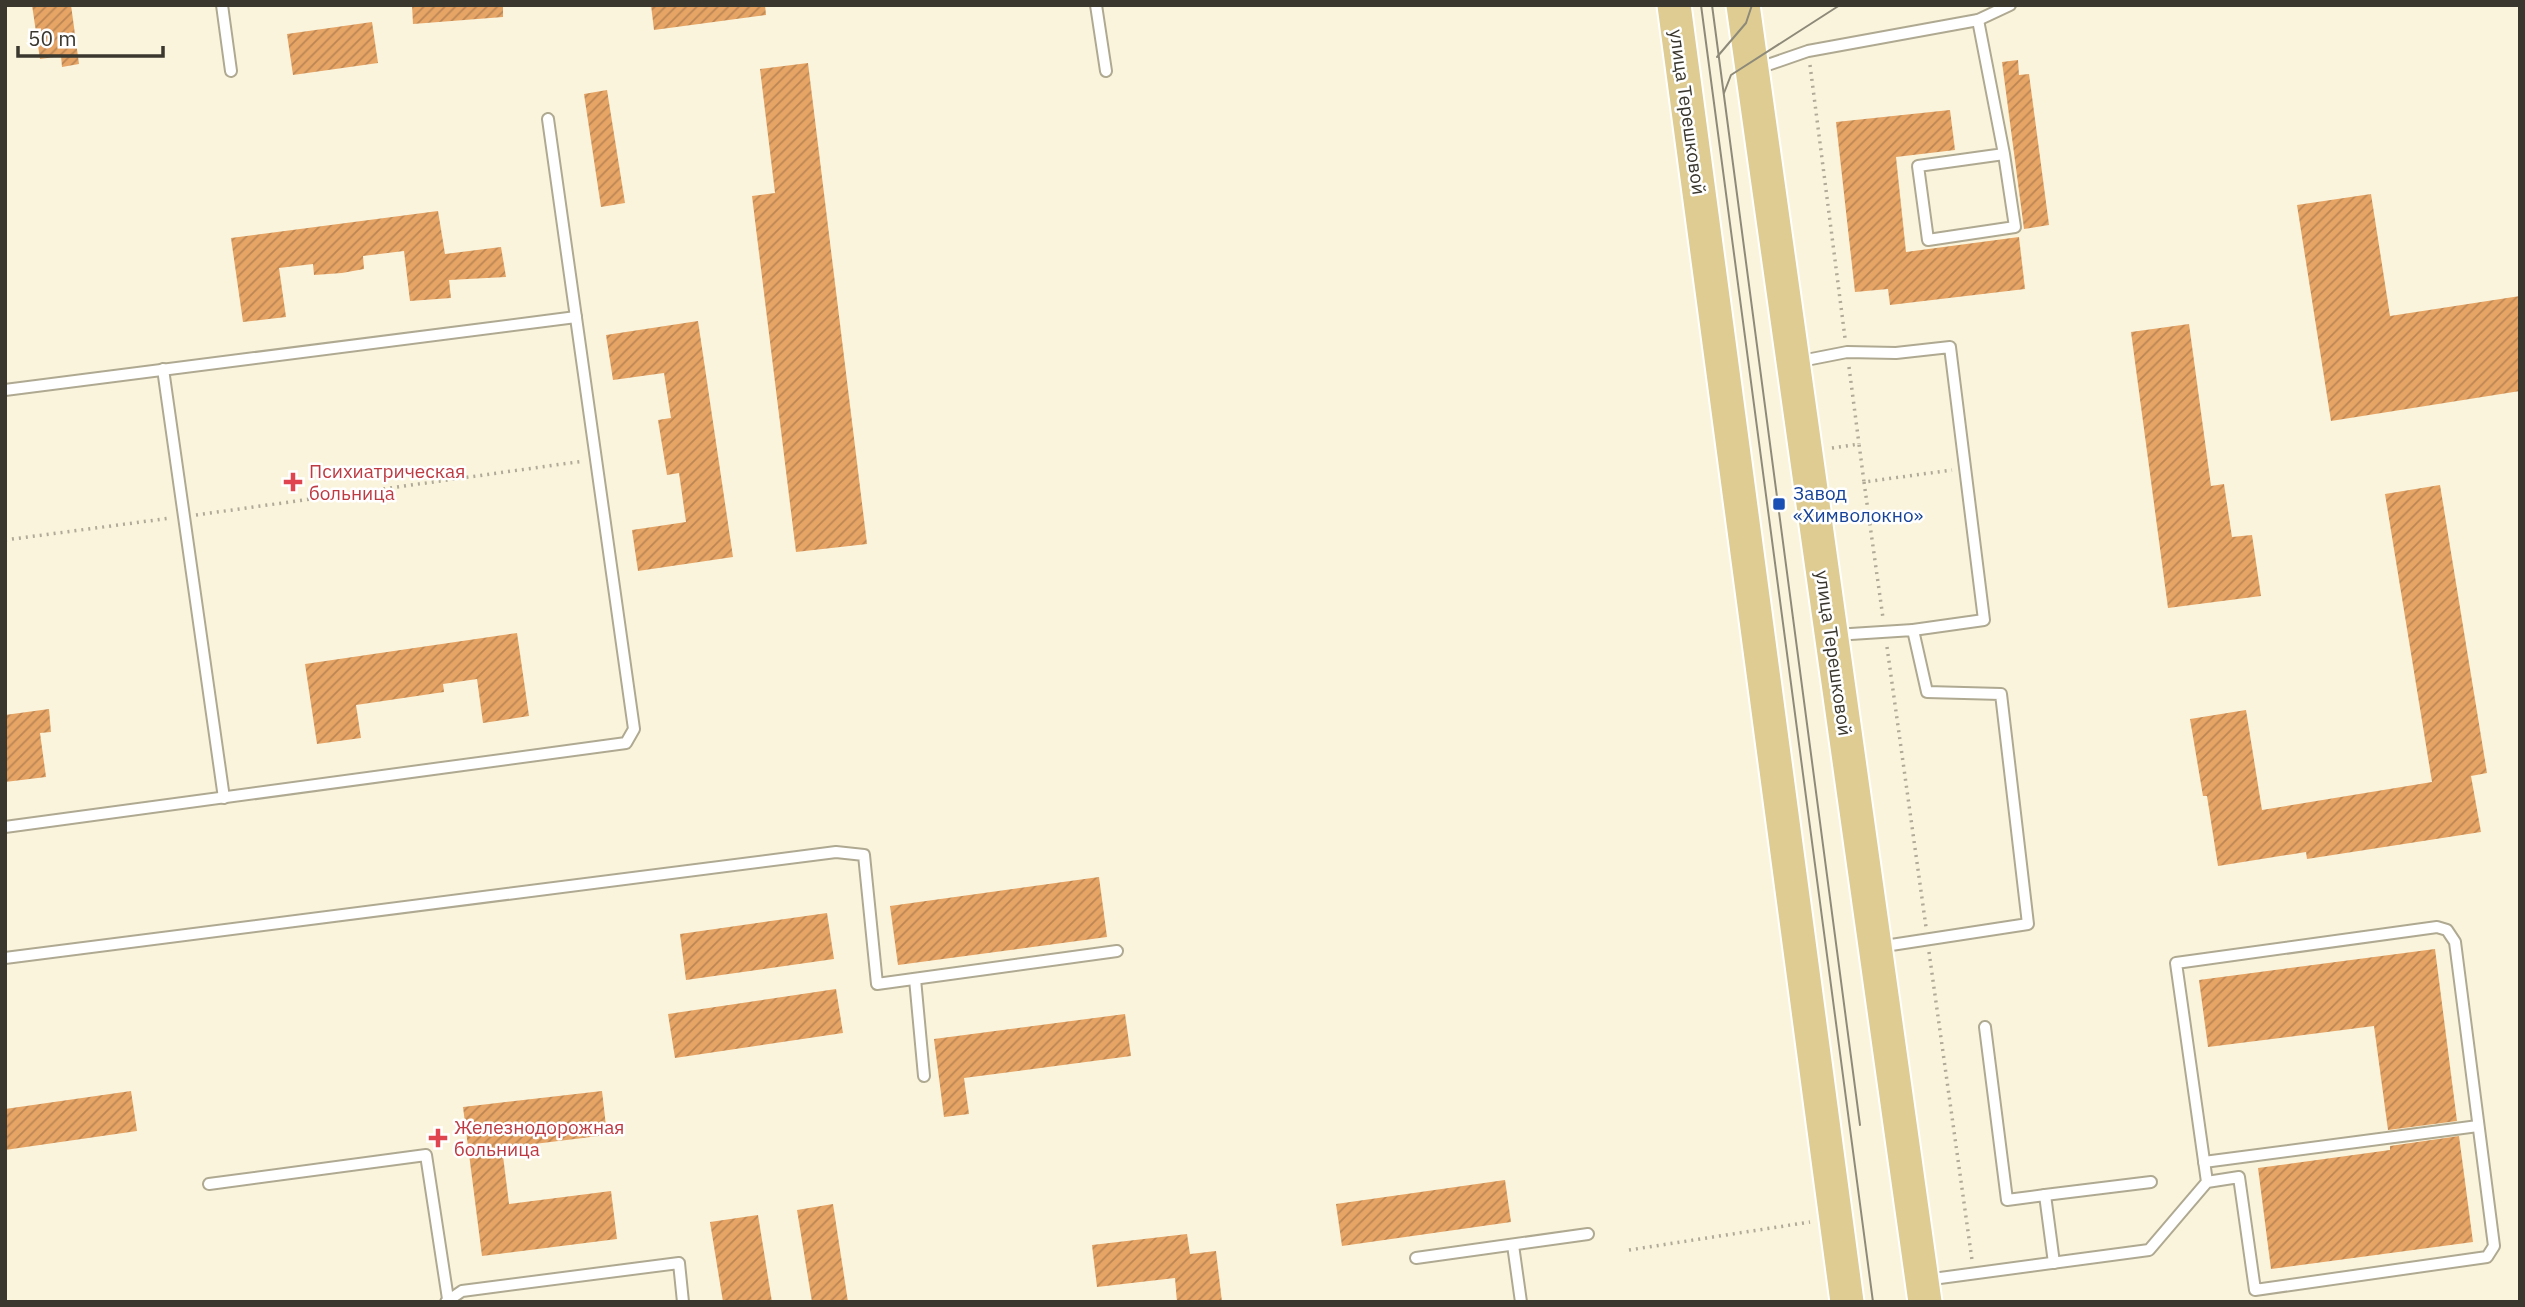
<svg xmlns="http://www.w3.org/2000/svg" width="2525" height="1307" viewBox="0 0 2525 1307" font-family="'IBM Plex Sans',sans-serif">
  <defs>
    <pattern id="building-hatch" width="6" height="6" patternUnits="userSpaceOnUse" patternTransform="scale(1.75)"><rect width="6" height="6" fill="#e6a465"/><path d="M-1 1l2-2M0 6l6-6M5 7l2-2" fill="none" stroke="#bb8654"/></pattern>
  </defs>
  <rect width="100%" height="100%" fill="#fbf4dc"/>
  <!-- building -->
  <g fill="url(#building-hatch)">
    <path d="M32 5H71L79 64 62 67 61 56 40 59Z"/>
    <path d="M412 5H503V17L413 24Z"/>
    <path d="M651 5H765L766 15 654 30Z"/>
    <path d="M372 22 378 63 293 75 287 34Z"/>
    <path d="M2018 60 2019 75 2029 74 2049 225 2024 229 2002 62Z"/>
    <path d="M808 63 867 544 796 552 752 196 775 193 760 69Z"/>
    <path d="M607 90 625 203 601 207 584 94Z"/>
    <path d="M1950 110 1955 150 1896 157 1906 252 2019 237 2025 289 1890 305 1888 289 1855 292 1836 122Z"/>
    <path d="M2371 194 2390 316 2520 296V391L2331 421 2297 205Z"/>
    <path d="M438 211 445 254 501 247 506 277 449 280 451 298 410 301 404 251 363 256 364 269 342 273 314 275 313 264 279 268 286 317 243 322 231 238Z"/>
    <path d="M698 321 733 557 638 571 632 530 686 522 679 473 667 475 658 420 671 418 664 373 613 380 606 335Z"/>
    <path d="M2189 324 2211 486 2224 484 2232 537 2252 535 2261 596 2168 608 2131 332Z"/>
    <path d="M2440 485 2487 773 2471 776 2481 832 2307 859 2306 852 2218 866 2207 796H2203L2190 719 2246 710 2262 810 2432 782 2385 494Z"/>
    <path d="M517 633 529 716 483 723 477 679 443 684 444 692 356 705 361 738 317 744 305 664Z"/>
    <path d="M49 709 51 732 40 733 46 777 5 782V715Z"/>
    <path d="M1099 877 1107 937 898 965 890 906Z"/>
    <path d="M827 913 834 959 686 980 680 934Z"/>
    <path d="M2435 949 2457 1121 2388 1130 2374 1026 2208 1047 2199 980Z"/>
    <path d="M836 989 843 1033 675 1058 668 1014Z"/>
    <path d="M1125 1014 1131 1056 964 1078 969 1114 944 1117 934 1039Z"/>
    <path d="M131 1091 137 1131 5 1150V1109Z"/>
    <path d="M602 1091 607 1135 502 1148 509 1204 611 1191 617 1239 482 1256 463 1107Z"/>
    <path d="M2459 1136 2473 1242 2271 1269 2258 1168 2390 1150V1146Z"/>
    <path d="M1505 1180 1511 1222 1342 1246 1336 1204Z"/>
    <path d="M833 1204 848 1302H812L797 1210Z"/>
    <path d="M758 1215 772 1302H723L710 1222Z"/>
    <path d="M1187 1234 1190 1254 1216 1251 1222 1302H1177L1175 1278 1097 1287 1092 1245Z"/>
  </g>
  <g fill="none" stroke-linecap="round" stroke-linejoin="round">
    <defs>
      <g id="lane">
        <path d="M222 5 231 71"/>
        <path d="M1096 5 1106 71"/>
        <path d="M1978 20 2004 154 2015 227 1928 240 1918 166 2004 154"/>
        <path d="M1756 69 1808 51 1978 20 2010 5"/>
        <path d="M1796 362 1847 352 1896 353 1950 347 1984 620 1913 630"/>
        <path d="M163 369 224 798"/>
        <path d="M5 390 576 317"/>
        <path d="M1835 635 1913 630 1927 692 2001 694 2028 924 1878 947"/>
        <path d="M5 827 626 743 634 729 548 119"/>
        <path d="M5 958 836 852 864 855 877 984 1117 951"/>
        <path d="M915 979 924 1076"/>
        <path d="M1985 1027 2007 1200 2045 1195 2054 1263"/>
        <path d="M2204 1162 2478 1126"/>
        <path d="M209 1184 426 1155 448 1299"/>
        <path d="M2045 1195 2151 1182"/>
        <path d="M1513 1245 1521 1302"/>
        <path d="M1416 1258 1588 1234"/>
        <path d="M1925 1280 2149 1250 2207 1182 2239 1177 2255 1290 2487 1257 2494 1246 2455 942 2447 930 2437 927 2176 963 2207 1182"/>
        <path d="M446 1302 462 1291 679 1263 683 1302"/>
      </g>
      <g id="primary">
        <path d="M1674 5 1847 1302"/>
        <path d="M1743 5 1925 1302"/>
      </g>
    </defs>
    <!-- lane casing -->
    <use href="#lane" stroke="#afa992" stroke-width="14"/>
    <!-- primary casing -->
    <use href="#primary" stroke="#fff" stroke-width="37"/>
    <!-- path -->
    <g stroke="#b0aa98" stroke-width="3.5" stroke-dasharray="2 5" stroke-linecap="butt">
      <path d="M1810 65 1845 338"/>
      <path d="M1849 367 1859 444"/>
      <path d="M1832 448 1859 444 1864 482 1952 470"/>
      <path d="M1864 482 1883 618"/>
      <path d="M196 515 584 461"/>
      <path d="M5 540 171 518"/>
      <path d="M1887 647 1926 927"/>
      <path d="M1929 952 1972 1260"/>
      <path d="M1629 1250 1810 1222"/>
    </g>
    <!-- lane -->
    <use href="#lane" stroke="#fff" stroke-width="10"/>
    <!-- primary -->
    <use href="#primary" stroke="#decc92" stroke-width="33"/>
    <!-- tram -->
    <g stroke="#8e8a7a" stroke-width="2">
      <path d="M1701 5 1873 1302"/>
      <path d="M1712 5 1860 1125"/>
      <path d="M1717 57 1746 23 1752 5"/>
      <path d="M1724 93 1731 75 1840 5"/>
    </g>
  </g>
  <!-- markers -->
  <g fill="#e0444e" stroke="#fff" stroke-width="2.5">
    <path d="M289.5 471.5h7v7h7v7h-7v7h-7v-7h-7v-7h7z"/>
    <path d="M434.5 1127.5h7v7h7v7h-7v7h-7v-7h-7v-7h7z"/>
  </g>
  <rect fill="#1a4fb4" stroke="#fff" stroke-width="2.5" x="1772" y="497" width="14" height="14" rx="3.5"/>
  <g text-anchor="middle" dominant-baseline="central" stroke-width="5" stroke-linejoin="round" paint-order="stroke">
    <!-- street labels -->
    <g font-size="19" fill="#3a372e" stroke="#fff">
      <text transform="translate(1688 112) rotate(82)">улица Терешковой</text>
      <text transform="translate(1834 653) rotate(82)">улица Терешковой</text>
    </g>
    <!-- health labels -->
    <g font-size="19" fill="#be3a42" stroke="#fff" text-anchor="start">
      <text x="309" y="471">Психиатрическая<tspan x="309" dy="22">больница</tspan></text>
      <text x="454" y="1127">Железнодорожная<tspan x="454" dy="22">больница</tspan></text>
    </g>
    <!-- transit labels -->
    <g font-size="19" fill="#164399" stroke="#fff" text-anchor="start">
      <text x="1793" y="493">Завод<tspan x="1793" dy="22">«Химволокно»</tspan></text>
    </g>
  </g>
  <!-- border -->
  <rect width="2525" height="1307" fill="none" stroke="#3a372e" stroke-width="14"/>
  <!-- scale -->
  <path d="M18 46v10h145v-10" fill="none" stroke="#3a372e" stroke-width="3.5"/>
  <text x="28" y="46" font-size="21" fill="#3a372e" stroke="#ffffff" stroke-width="5" paint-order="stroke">50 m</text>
</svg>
